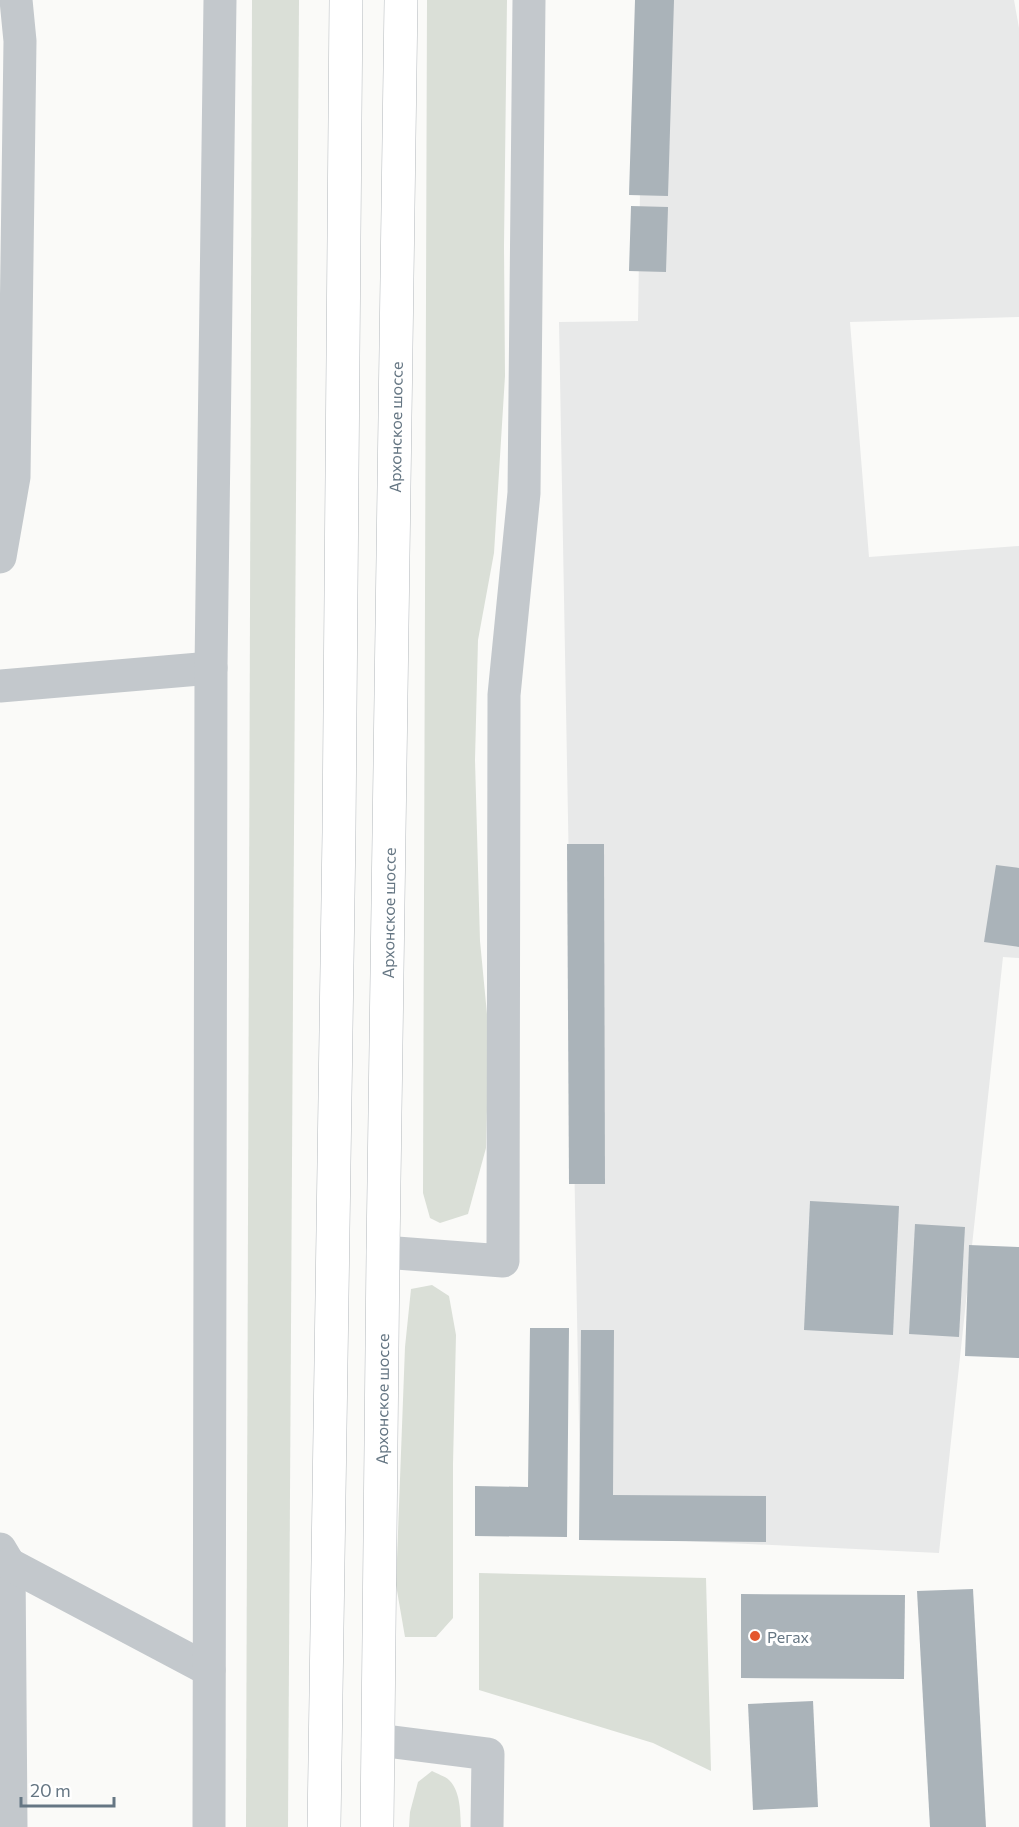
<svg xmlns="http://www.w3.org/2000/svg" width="1019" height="1827" viewBox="0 0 1019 1827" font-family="Commissioner,sans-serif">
  <rect width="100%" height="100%" fill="#fafaf8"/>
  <!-- built -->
  <path fill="#e8e9e9" d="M643 0H1014L1019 28V317L850 322 869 557 1019 546V958L1003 957 939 1553 581 1536 559 322 638 321Z"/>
  <!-- green -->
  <g fill="#dadfd7">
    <path d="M252 0H299L288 1827H246Z"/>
    <path d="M427 0H507L504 246 505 376 494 553 478 640 475 760 480 941 489 1035 486 1148 468 1214 440 1223 430 1218 423 1193Z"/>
    <path d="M432 1285 449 1296 456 1335 453 1464V1618L436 1637H405L396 1585 405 1347 411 1289Z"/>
    <path d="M479 1573 706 1578 711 1771 653 1743 479 1690Z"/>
    <path d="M432 1771C437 1774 445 1776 449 1780 461 1792 460 1812 461 1827H409L410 1812 418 1782Z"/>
  </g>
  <!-- building -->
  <g fill="#aab3b9">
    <path d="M635 0H674L668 196 629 195Z"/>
    <path d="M631 206 668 207 666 272 629 271Z"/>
    <path d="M567 844H604L605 1184H569Z"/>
    <path d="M996 865 1019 868V947L984 942Z"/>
    <path d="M810 1201 899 1206 893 1335 804 1330Z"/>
    <path d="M915 1224 965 1227 959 1337 909 1334Z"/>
    <path d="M969 1245 1019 1247V1358L965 1356Z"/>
    <path d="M530 1328H569L567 1537 475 1536V1486L528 1487Z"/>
    <path d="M581 1330H614L613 1495 766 1496V1542L579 1540Z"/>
    <path d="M973 1589 986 1827H930L917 1591Z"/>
    <path d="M741 1594 905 1595 904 1679 741 1678Z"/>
    <path d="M813 1701 818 1807 753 1810 748 1704Z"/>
  </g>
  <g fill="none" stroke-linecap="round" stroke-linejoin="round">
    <defs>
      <g id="highway">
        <path d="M324 1827 339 832 346 0"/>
        <path id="s1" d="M377 1827 383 1252 401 0"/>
      </g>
    </defs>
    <!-- highway casing -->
    <use href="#highway" stroke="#b4b9bd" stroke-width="34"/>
    <!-- minor -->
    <g stroke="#c3c8cc" stroke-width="33">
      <path d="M0 557 14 477 20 41 16 0"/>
      <path d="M0 686 211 668"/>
      <path d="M383 1252 503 1261 504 695 524 493 529 0"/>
      <path d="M0 1549 9 1564 11 1827"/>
      <path d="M9 1564 209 1670"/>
      <path d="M378 1740 488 1754 487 1827"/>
      <path d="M209 1827 211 668 220 0"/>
    </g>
    <!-- highway -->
    <use href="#highway" stroke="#fff" stroke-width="33"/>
  </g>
  <!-- markers -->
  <circle fill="#e4572e" stroke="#fff" stroke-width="2" cx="755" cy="1636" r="6"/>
  <g text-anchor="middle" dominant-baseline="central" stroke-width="6" stroke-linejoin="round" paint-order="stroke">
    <!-- street labels -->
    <g font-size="16" fill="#657683" stroke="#fff">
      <text stroke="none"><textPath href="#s1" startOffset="1400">Архонское шоссе</textPath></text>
      <text stroke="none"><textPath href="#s1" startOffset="914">Архонское шоссе</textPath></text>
      <text stroke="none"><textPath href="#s1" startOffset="428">Архонское шоссе</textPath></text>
    </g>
    <!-- poi labels -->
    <g font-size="16" fill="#657683" stroke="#fff" text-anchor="start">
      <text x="767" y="1636">Регах</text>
    </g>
  </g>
  <!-- scale -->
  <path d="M21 1797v9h93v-9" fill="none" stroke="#657683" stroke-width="3"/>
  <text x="30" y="1797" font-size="18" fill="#657683" stroke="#ffffff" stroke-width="4.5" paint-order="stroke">20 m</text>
</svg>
